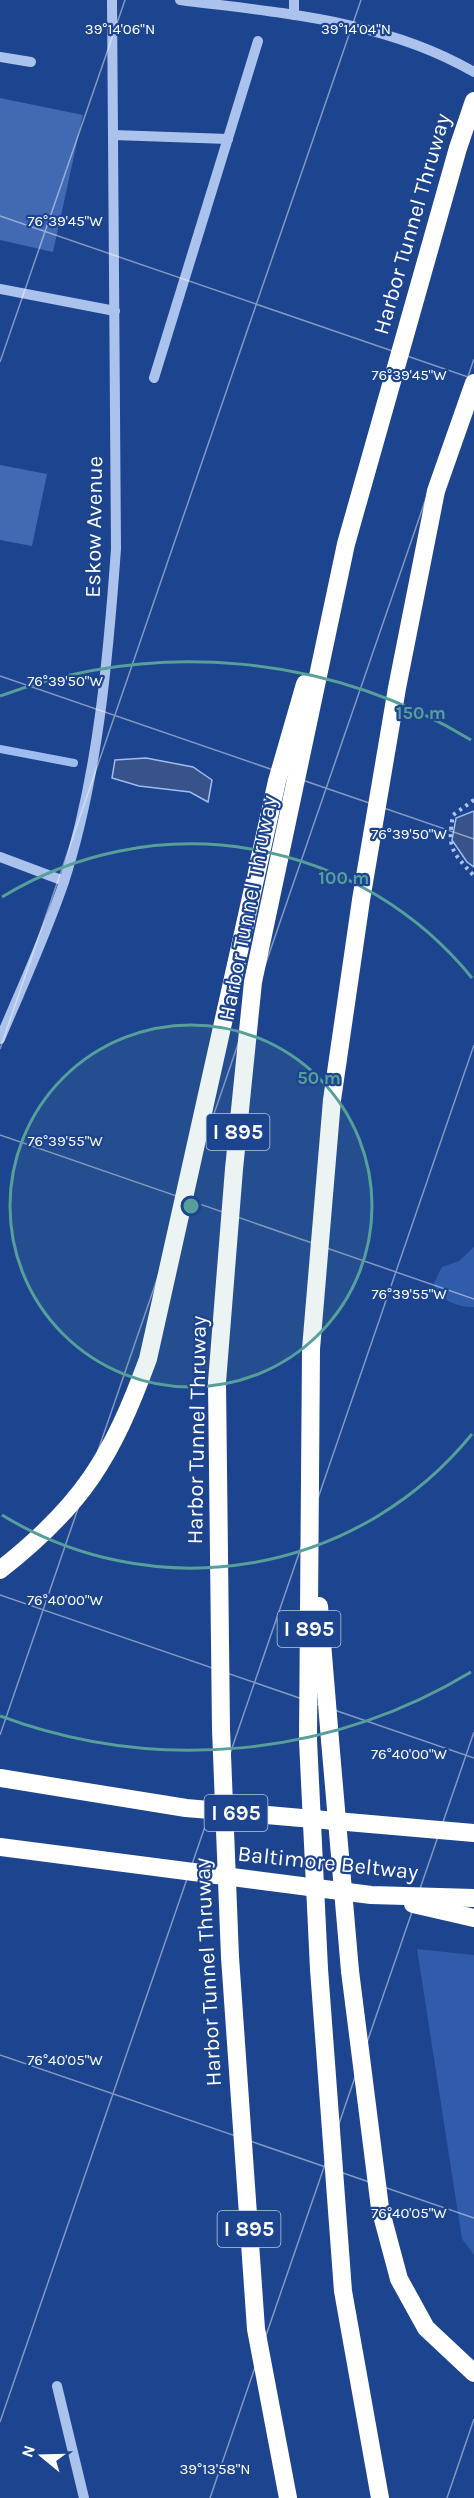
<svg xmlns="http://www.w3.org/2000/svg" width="474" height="2498" viewBox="0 0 474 2498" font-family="Karla,sans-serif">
  <rect width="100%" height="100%" fill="#1d448e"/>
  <!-- green -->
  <g fill="#315cab">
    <path d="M474 1247V1307C459 1308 436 1299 434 1283L442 1267 459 1261Z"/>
    <path d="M417 1949 474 1955V2255L462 2239Z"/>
  </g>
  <!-- water -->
  <g fill="#38538a" stroke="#9ebcef" stroke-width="1.5">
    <path d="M146 758 193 767 212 780 208 802 190 792 139 786 112 778 115 760Z"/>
    <path d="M474 811V867L467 862 452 840 456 818Z"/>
  </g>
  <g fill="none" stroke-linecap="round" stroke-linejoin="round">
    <!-- stream -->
    <path stroke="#9ebcef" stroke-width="8" d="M0 749 74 763"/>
  </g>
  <!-- building -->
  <g fill="#426ab3">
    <path d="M0 98 83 115 53 252 0 240Z"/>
    <path d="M0 465 47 474 32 546 0 540Z"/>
  </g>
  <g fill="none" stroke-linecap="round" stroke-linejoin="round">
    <!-- path -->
    <path stroke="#abc2ed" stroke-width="4" stroke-dasharray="3 4.5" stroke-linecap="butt" d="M474 800 453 815C447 848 452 852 474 876"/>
    <!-- minor -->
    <g stroke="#abc2ed" stroke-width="10">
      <path d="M180 0C280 13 385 20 474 72"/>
      <path d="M294 15V0"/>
      <path d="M0 57 31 62"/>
      <path d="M113 135 228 139"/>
      <path d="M0 289 115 311"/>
      <path d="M154 378 258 41"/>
      <path d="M0 857 64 881"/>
      <path d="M0 1039C22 987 46 935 64 882 98 776 108 659 116 549L112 0"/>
      <path d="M57 2386 84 2498"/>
    </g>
    <!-- highway -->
    <g stroke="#fff" stroke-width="18">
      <path d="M0 1570C83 1505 112 1457 148 1359L277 781 305 684"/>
      <path d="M319 1606 330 1740"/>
      <path d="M221 1729 217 1382 234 1169 253 982 346 544 458 148 474 101"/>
      <path d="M308 1740 311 1349 332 1100 361 900 397 688 436 491 474 383"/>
      <path d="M0 1778 186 1808 474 1833"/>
      <path d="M0 1847 371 1895 474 1898"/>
      <path d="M413 1904 474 1918"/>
      <path d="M230 1957 256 2329 288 2498"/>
      <path d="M319 1969 343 2291 380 2498"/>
      <path d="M350 1971 380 2208 399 2279 426 2328 474 2373"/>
    </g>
    <!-- highway-bridge -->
    <g stroke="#fff" stroke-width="18">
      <path d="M221 1729 230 1957"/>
      <path d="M308 1740 319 1969"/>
      <path d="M330 1740 350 1971"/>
    </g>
  </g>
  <!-- ticks -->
  <path fill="none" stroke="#fff" stroke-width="1.5" stroke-opacity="0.45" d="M0 216 474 379M0 362 125 0M0 676 474 839M0 1049 361 0M0 1135 474 1299M0 1595 474 1758M0 1735 474 359M0 2055 474 2218M0 2422 474 1045M210 2498 474 1732M447 2498 474 2419"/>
  <!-- distance rings -->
  <circle cx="191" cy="1206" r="181" fill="#579f9a" fill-opacity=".12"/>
  <g fill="none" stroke="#579f9a" stroke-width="3">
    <circle cx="191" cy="1206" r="181"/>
    <path d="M472 1434A362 362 0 0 1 2 1515M2 897A362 362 0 0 1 472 978"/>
    <path d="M471 1672A544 544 0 0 1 0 1716M0 696A544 544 0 0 1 471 740"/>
  </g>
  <g text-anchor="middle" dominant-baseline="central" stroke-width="4.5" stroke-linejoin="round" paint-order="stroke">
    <!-- shield labels -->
    <g fill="#1d448e" stroke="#bbc7dd" stroke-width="1.5">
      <rect x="206.5" y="1114" width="63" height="36" rx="4.5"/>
      <rect x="277.5" y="1611" width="63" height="36" rx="4.5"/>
      <rect x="204.5" y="1795" width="63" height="36" rx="4.5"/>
      <rect x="217.5" y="2211" width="63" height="36" rx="4.5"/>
    </g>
    <g font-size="21" font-weight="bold" fill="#fff">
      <text x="238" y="1132">I 895</text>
      <text x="309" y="1629">I 895</text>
      <text x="236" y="1813">I 695</text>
      <text x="249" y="2229">I 895</text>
    </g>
    <!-- street labels -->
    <g font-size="22" fill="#fff" stroke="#1d448e">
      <text transform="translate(412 224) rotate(-74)">Harbor Tunnel Thruway</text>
      <text transform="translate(94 527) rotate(-89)">Eskow Avenue</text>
      <text transform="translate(248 908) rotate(-79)">Harbor Tunnel Thruway</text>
      <text transform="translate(197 1430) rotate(-89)">Harbor Tunnel Thruway</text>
      <text transform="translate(328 1863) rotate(6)">Baltimore Beltway</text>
      <text transform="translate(208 1972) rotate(-93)">Harbor Tunnel Thruway</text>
    </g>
  </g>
  <g font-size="15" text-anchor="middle" fill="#fff" stroke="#1d448e" stroke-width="4.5" stroke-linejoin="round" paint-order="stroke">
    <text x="120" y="34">39°14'06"N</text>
    <text x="356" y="34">39°14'04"N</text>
    <text x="65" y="226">76°39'45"W</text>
    <text x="409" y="380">76°39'45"W</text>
    <text x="65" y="686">76°39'50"W</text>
    <text x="409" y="839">76°39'50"W</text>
    <text x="65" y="1146">76°39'55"W</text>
    <text x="409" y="1299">76°39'55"W</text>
    <text x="65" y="1605">76°40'00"W</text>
    <text x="409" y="1759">76°40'00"W</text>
    <text x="65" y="2065">76°40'05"W</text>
    <text x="409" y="2218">76°40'05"W</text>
    <text x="215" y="2474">39°13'58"N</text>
  </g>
  <circle cx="191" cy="1206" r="9" fill="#579f9a" stroke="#1d448e" stroke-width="3"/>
  <g font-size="18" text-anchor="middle" font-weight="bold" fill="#579f9a" stroke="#1d448e" stroke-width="4.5" stroke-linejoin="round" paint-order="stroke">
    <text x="421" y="719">150 m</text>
    <text x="344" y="884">100 m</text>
    <text x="319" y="1084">50 m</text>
  </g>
  <!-- north arrow -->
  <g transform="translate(42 2456) rotate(289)" stroke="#1d448e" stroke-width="4.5" paint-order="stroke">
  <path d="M0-4.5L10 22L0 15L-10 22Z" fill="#ffffff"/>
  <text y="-9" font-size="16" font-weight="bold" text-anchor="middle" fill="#ffffff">N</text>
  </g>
</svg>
